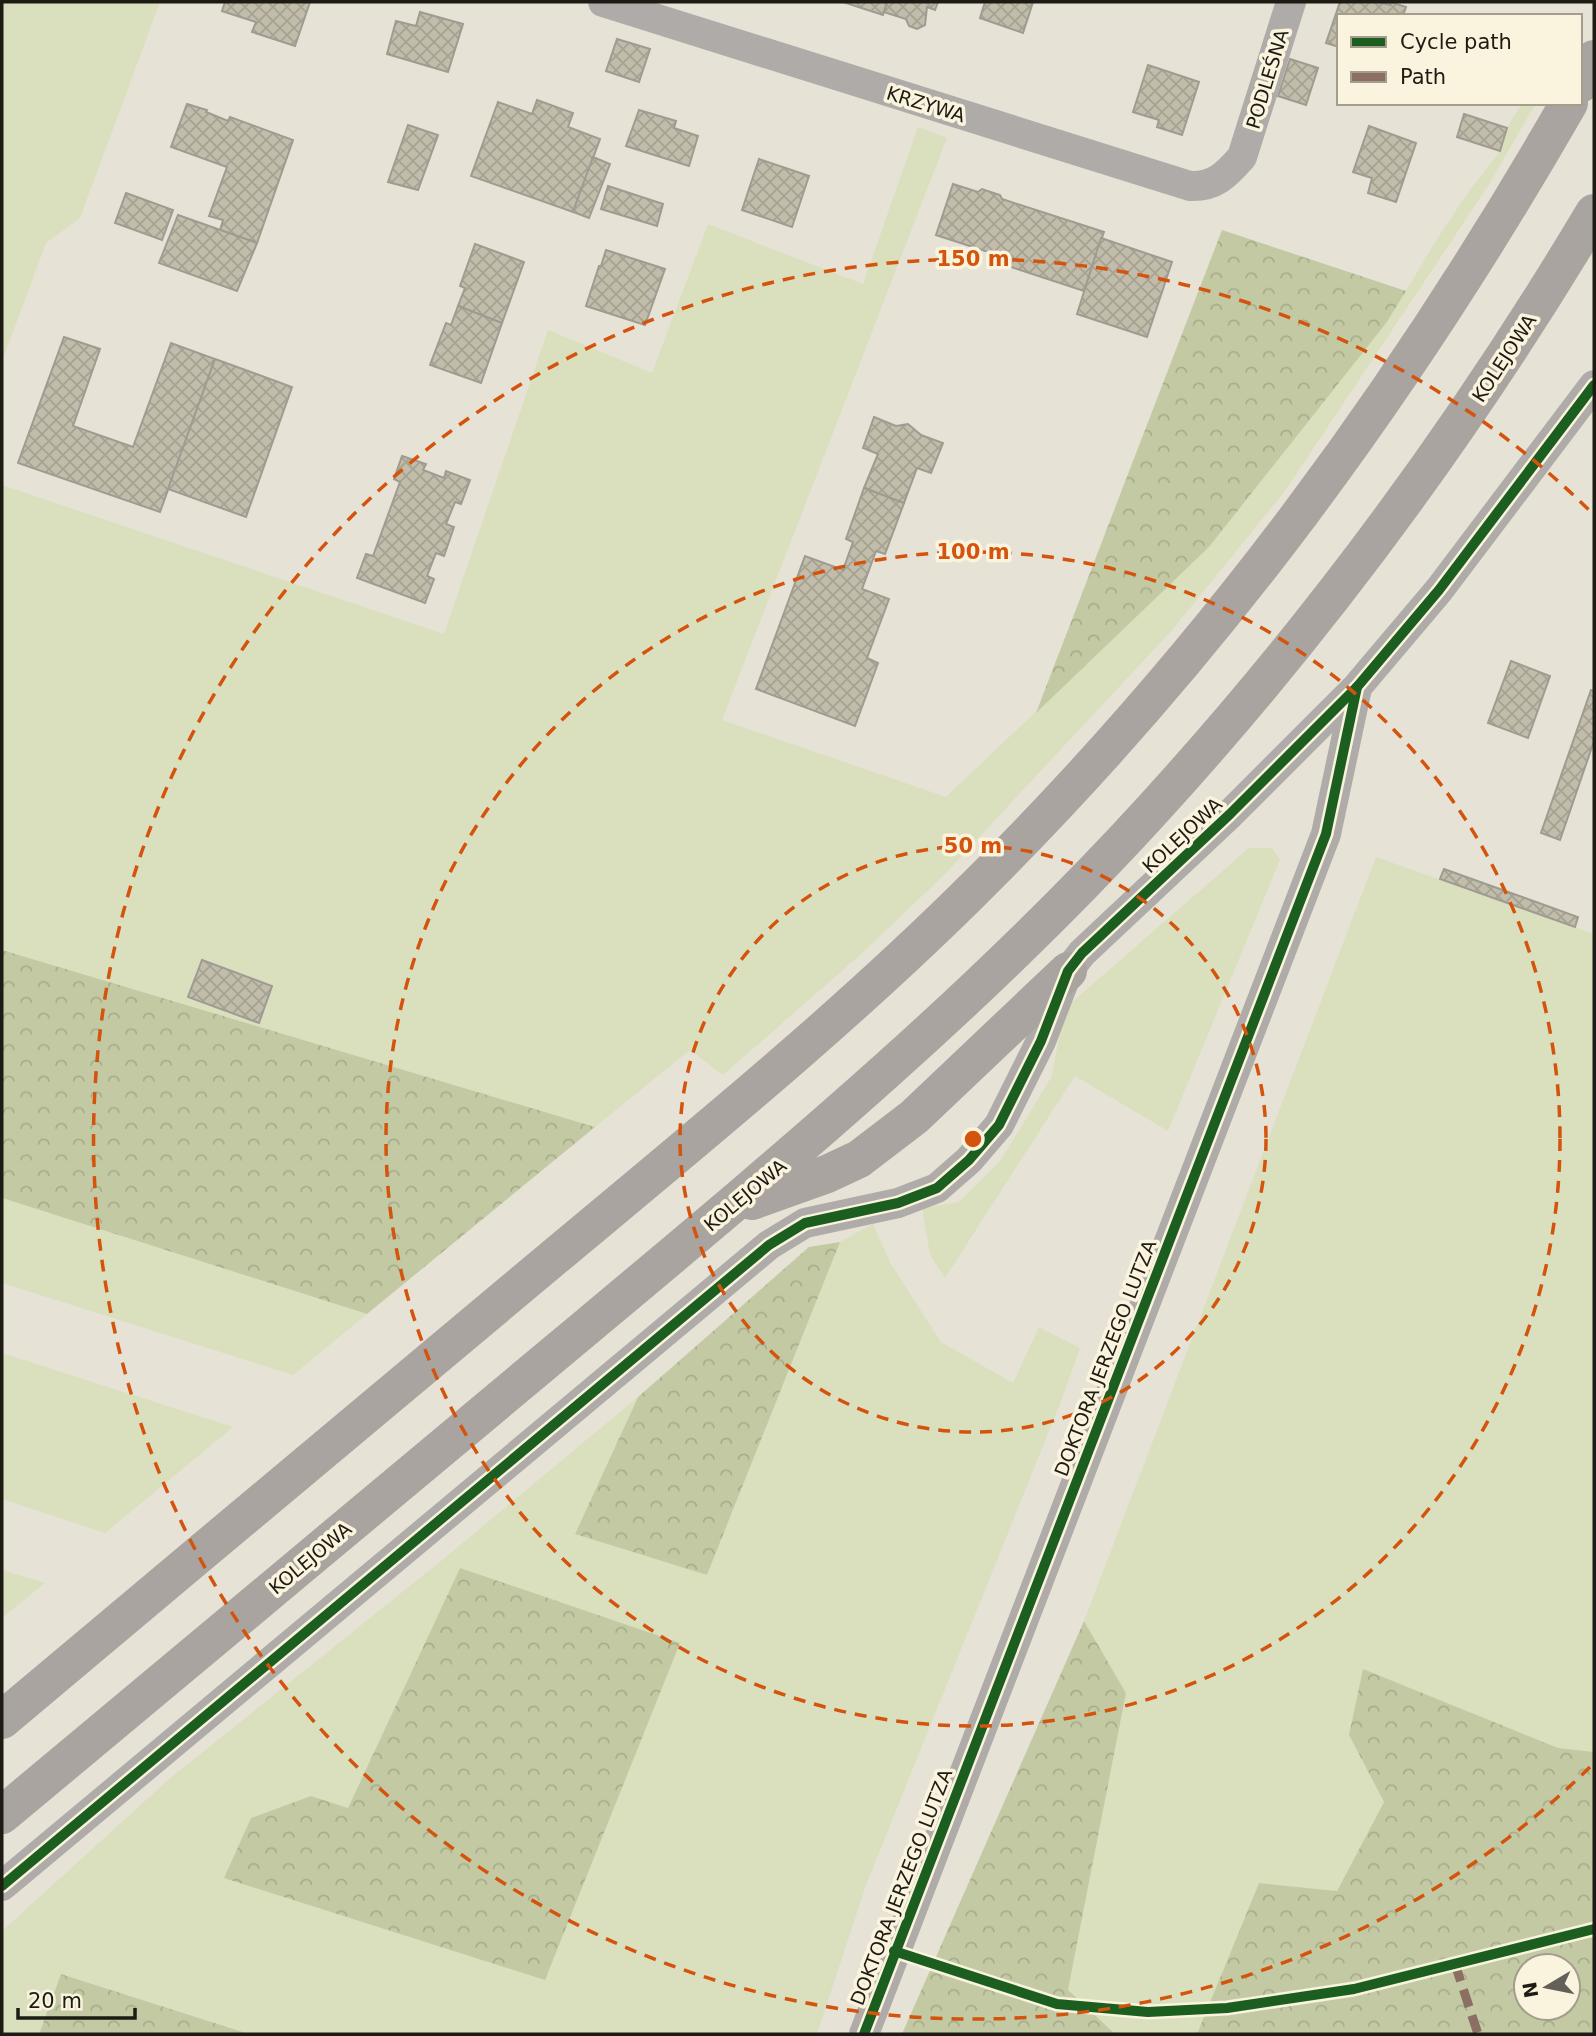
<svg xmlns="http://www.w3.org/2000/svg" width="1596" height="2036" viewBox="0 0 1596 2036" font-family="'DejaVu Sans',sans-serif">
  <defs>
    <pattern id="forest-crowns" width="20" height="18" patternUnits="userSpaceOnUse" patternTransform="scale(1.75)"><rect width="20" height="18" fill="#c3caa3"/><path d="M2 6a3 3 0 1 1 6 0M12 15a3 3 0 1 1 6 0" fill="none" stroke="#a7ad8b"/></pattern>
    <pattern id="building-cross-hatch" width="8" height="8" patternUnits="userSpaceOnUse" patternTransform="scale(1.75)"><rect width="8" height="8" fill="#c2bdab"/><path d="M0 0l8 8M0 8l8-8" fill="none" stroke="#a6a292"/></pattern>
  </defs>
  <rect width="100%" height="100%" fill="#e6e2d6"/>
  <!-- green -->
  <g fill="#dae0be" fill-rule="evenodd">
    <path d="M2 2H160L80 218 46 243 2 361Z"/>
    <path d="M1522 103H1536L1488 186 1285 491 1173 629 943 876 859 956 723 1075 690 1050 595 1127 2 950V485L444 634 548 330 652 373 708 224 863 284 918 127 947 138 722 720 946 797 1209 547 1387 322 1437 239 1469 191 1500 151 1507 128Z"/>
    <path d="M1249 848H1272L1280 860 1168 1131 1075 1076 945 1278 930 1255 922 1208 959 1202 1001 1160 1052 1076 1064 1009Z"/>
    <path d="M1376 857 1594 934V1752L1349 1735 1384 1802 1337 1891 1259 1883 1197 2034H1115L1068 1990 1126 1693 1084 1621Z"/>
    <path d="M2 1198 367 1314 293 1375 2 1283Z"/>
    <path d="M873 1224 891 1264 941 1342 1013 1383 1039 1327 1080 1348 1060 1404 866 1885 817 2034H249L62 1974 39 2034H2V1931L168 1780 441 1561 638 1397 575 1533 707 1575 840 1242ZM460 1568 545 1980 311 1796 348 1808Z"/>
    <path d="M2 1353 233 1427 105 1533 2 1499Z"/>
    <path d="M2 1570 45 1583 2 1618Z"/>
  </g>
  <!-- forest -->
  <g fill="url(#forest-crowns)" fill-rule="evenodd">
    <path d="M1222 230 1406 291 1387 322 1209 547 1036 713Z"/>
    <path d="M2 950 595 1127 367 1314 2 1198Z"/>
    <path d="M840 1242 707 1575 575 1534 638 1397 809 1247Z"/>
    <path d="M460 1568 680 1643 545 1980 224 1878 251 1818 311 1796 348 1808Z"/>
    <path d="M1084 1621 1126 1693 1068 1990 1115 2034H902Z"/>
    <path d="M1363 1669 1558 1748 1594 1752V2034H1197L1259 1883 1337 1891 1384 1802 1349 1735ZM1568 1966V2008H1526V1966Z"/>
    <path d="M61 1974 249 2034H39Z"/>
  </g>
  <!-- building -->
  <g fill="url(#building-cross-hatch)" stroke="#9e9c92" stroke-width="2">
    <path d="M225 2H310L295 46 252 32 256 22 222 11Z"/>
    <path d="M843 2H887L883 15Z"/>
    <path d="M887 2H938L935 10 927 7 925 25 917 29 909 26 906 19 884 12Z"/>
    <path d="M985 2H1033L1023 33 980 18Z"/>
    <path d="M1340 2H1379L1390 5V2L1406 7 1403 16H1339V47L1326 43Z"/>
    <path d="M420 12 463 24 448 72 387 54 396 21 416 26Z"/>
    <path d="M617 39 650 49 639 82 606 71Z"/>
    <path d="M1290 59 1318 68 1306 105 1278 96Z"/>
    <path d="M1148 65 1199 82 1182 135 1157 127 1159 120 1133 112Z"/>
    <path d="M537 100 573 113 568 127 600 139 573 212 471 176 498 102 532 114Z"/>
    <path d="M187 104 207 110 206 112 228 121 230 117 293 140 257 243 220 230 223 220 209 216 227 167 171 147Z"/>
    <path d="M639 110 676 121 674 128 698 136 689 166 626 146Z"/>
    <path d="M1464 114 1507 128 1500 151 1457 137Z"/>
    <path d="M408 125 438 135 418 190 388 182Z"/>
    <path d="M1369 126 1416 143 1396 202 1368 193 1372 178 1353 172Z"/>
    <path d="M593 157 610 164 589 218 573 212Z"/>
    <path d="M759 159 809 176 792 227 742 210Z"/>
    <path d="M953 184 978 192 982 189 1000 195 1002 199 1104 232 1084 291 1005 265 1007 258 936 235Z"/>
    <path d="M608 186 663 204 657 226 601 209Z"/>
    <path d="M126 193 173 210 162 240 115 223Z"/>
    <path d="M178 215 257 243 237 291 159 263Z"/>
    <path d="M1101 238 1172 262 1147 337 1077 314Z"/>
    <path d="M475 244 524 262 502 323 458 306 465 288 460 286Z"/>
    <path d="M606 250 665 269 645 325 586 306 599 266H601Z"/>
    <path d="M458 306 502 323 481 383 430 365 446 323 451 325Z"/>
    <path d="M64 337 100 349 73 426 133 447 171 343 215 359 160 512 18 463Z"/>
    <path d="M215 359 292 387 246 517 168 489Z"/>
    <path d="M874 417 896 426 908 424 921 435 943 443 931 473 917 468 904 503 864 488 878 454 863 448Z"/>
    <path d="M402 456 426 464 423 470 444 478 446 471 470 480 461 504 455 502 446 524 454 527 444 556 436 553 427 576 434 579 425 603 357 578 366 554 373 556 400 482 394 479Z"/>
    <path d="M864 488 904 503 885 554 876 551 862 589 889 599 867 658 878 663 855 726 756 689 805 556 843 570 853 542 846 539Z"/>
    <path d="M1511 661 1550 676 1528 738 1488 723Z"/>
    <path d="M1591 690 1594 691V741L1560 840 1541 833Z"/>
    <path d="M1444 869 1578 917 1575 927 1440 879Z"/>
    <path d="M202 960 272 986 259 1023 188 997Z"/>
  </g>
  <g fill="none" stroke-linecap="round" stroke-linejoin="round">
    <!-- minor -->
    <g stroke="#afaba8" stroke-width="30">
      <path d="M603 2 1190 186C1215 187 1226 175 1242 157L1291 2"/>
      <path d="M2 1886 769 1245 805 1223 898 1203 937 1188 969 1160 999 1125 1041 1041 1068 971 1082 953 1230 814 1357 687 1439 590 1594 385"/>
      <path d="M864 2034 1326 834 1357 688"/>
    </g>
    <!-- trunk -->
    <g stroke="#a9a4a0" stroke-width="38">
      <path d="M1580 84 1594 59"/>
      <path d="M752 1201 827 1174 859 1159 914 1117 1068 971"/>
      <path d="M2 1720C185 1566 369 1412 552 1259 698 1137 846 1017 980 883 1215 649 1405 389 1569 103"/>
      <path d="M2 1815C198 1652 393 1488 589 1325 785 1161 981 998 1153 809 1320 626 1467 426 1594 213"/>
    </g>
    <!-- quiet -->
    <path stroke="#8d6e63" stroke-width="9" stroke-dasharray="18 9" stroke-linecap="butt" d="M1455 1964 1478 2034"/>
    <defs>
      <g id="cycleway">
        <path d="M2 1886 769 1245 805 1223 898 1203 937 1188 969 1160 999 1125 1041 1041 1068 971 1082 953 1230 814 1357 687 1439 590 1594 385"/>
        <path d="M894 1951 1057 2004 1148 2012 1227 2008 1354 1989 1594 1929"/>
        <path d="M864 2034 1326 834 1357 687"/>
      </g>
    </defs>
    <!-- cycleway casing -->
    <use href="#cycleway" stroke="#faf3dd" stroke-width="15"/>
    <!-- cycleway -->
    <use href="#cycleway" stroke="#1b5e20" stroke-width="10"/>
  </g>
  <!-- distance rings -->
  <g fill="none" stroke="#d4530d" stroke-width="3.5" stroke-dasharray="12 9">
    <circle cx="973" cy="1139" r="293"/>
    <circle cx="973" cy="1139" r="587"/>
    <path d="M1590 1767A880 880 0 1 1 1590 511"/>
  </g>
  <g text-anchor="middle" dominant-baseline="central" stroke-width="7" stroke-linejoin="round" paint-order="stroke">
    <!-- street labels -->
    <g font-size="19" fill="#1d1b13" stroke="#faf3dd">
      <text transform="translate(1267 79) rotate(-73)">PODLEŚNA</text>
      <text transform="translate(926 104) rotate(17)">KRZYWA</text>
      <text transform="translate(1504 358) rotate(-57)">KOLEJOWA</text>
      <text transform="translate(1182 835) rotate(-43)">KOLEJOWA</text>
      <text transform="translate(745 1195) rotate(-40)">KOLEJOWA</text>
      <text transform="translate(1105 1358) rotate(-69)">DOKTORA JERZEGO LUTZA</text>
      <text transform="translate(310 1558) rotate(-40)">KOLEJOWA</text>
      <text transform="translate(901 1887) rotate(-69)">DOKTORA JERZEGO LUTZA</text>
    </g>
  </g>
  <circle cx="973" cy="1139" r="10" fill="#d4530d" stroke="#faf3dd" stroke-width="3.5"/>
  <g font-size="21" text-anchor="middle" font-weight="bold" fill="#d4530d" stroke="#faf3dd" stroke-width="7" stroke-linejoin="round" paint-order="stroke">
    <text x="973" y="266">150 m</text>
    <text x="973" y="559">100 m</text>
    <text x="973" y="853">50 m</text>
  </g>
  <!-- border -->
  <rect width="1596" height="2036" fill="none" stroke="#1d1b13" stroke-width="7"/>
  <!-- legend -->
  <rect x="1337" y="14" width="245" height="91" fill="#faf3dd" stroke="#a29d8c" stroke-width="2"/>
  <rect x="1351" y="37" width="35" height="10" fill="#1b5e20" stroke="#a29d8c" stroke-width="2"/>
  <text x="1400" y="49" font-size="21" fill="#1d1b13">Cycle path</text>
  <rect x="1351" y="72" width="35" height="10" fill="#8d6e63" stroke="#a29d8c" stroke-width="2"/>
  <text x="1400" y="84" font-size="21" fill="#1d1b13">Path</text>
  <!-- north arrow -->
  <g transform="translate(1547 1987) rotate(260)"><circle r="33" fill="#faf3dd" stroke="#a29d8c" stroke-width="2"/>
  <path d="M0-5L12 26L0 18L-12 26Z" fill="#636157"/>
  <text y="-10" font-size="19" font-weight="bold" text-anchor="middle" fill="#1d1b13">N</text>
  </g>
  <!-- scale -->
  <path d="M18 2008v10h117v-10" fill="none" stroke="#1d1b13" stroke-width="3.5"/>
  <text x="28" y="2008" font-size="21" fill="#1d1b13" stroke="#faf3dd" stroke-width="5" paint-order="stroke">20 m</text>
</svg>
